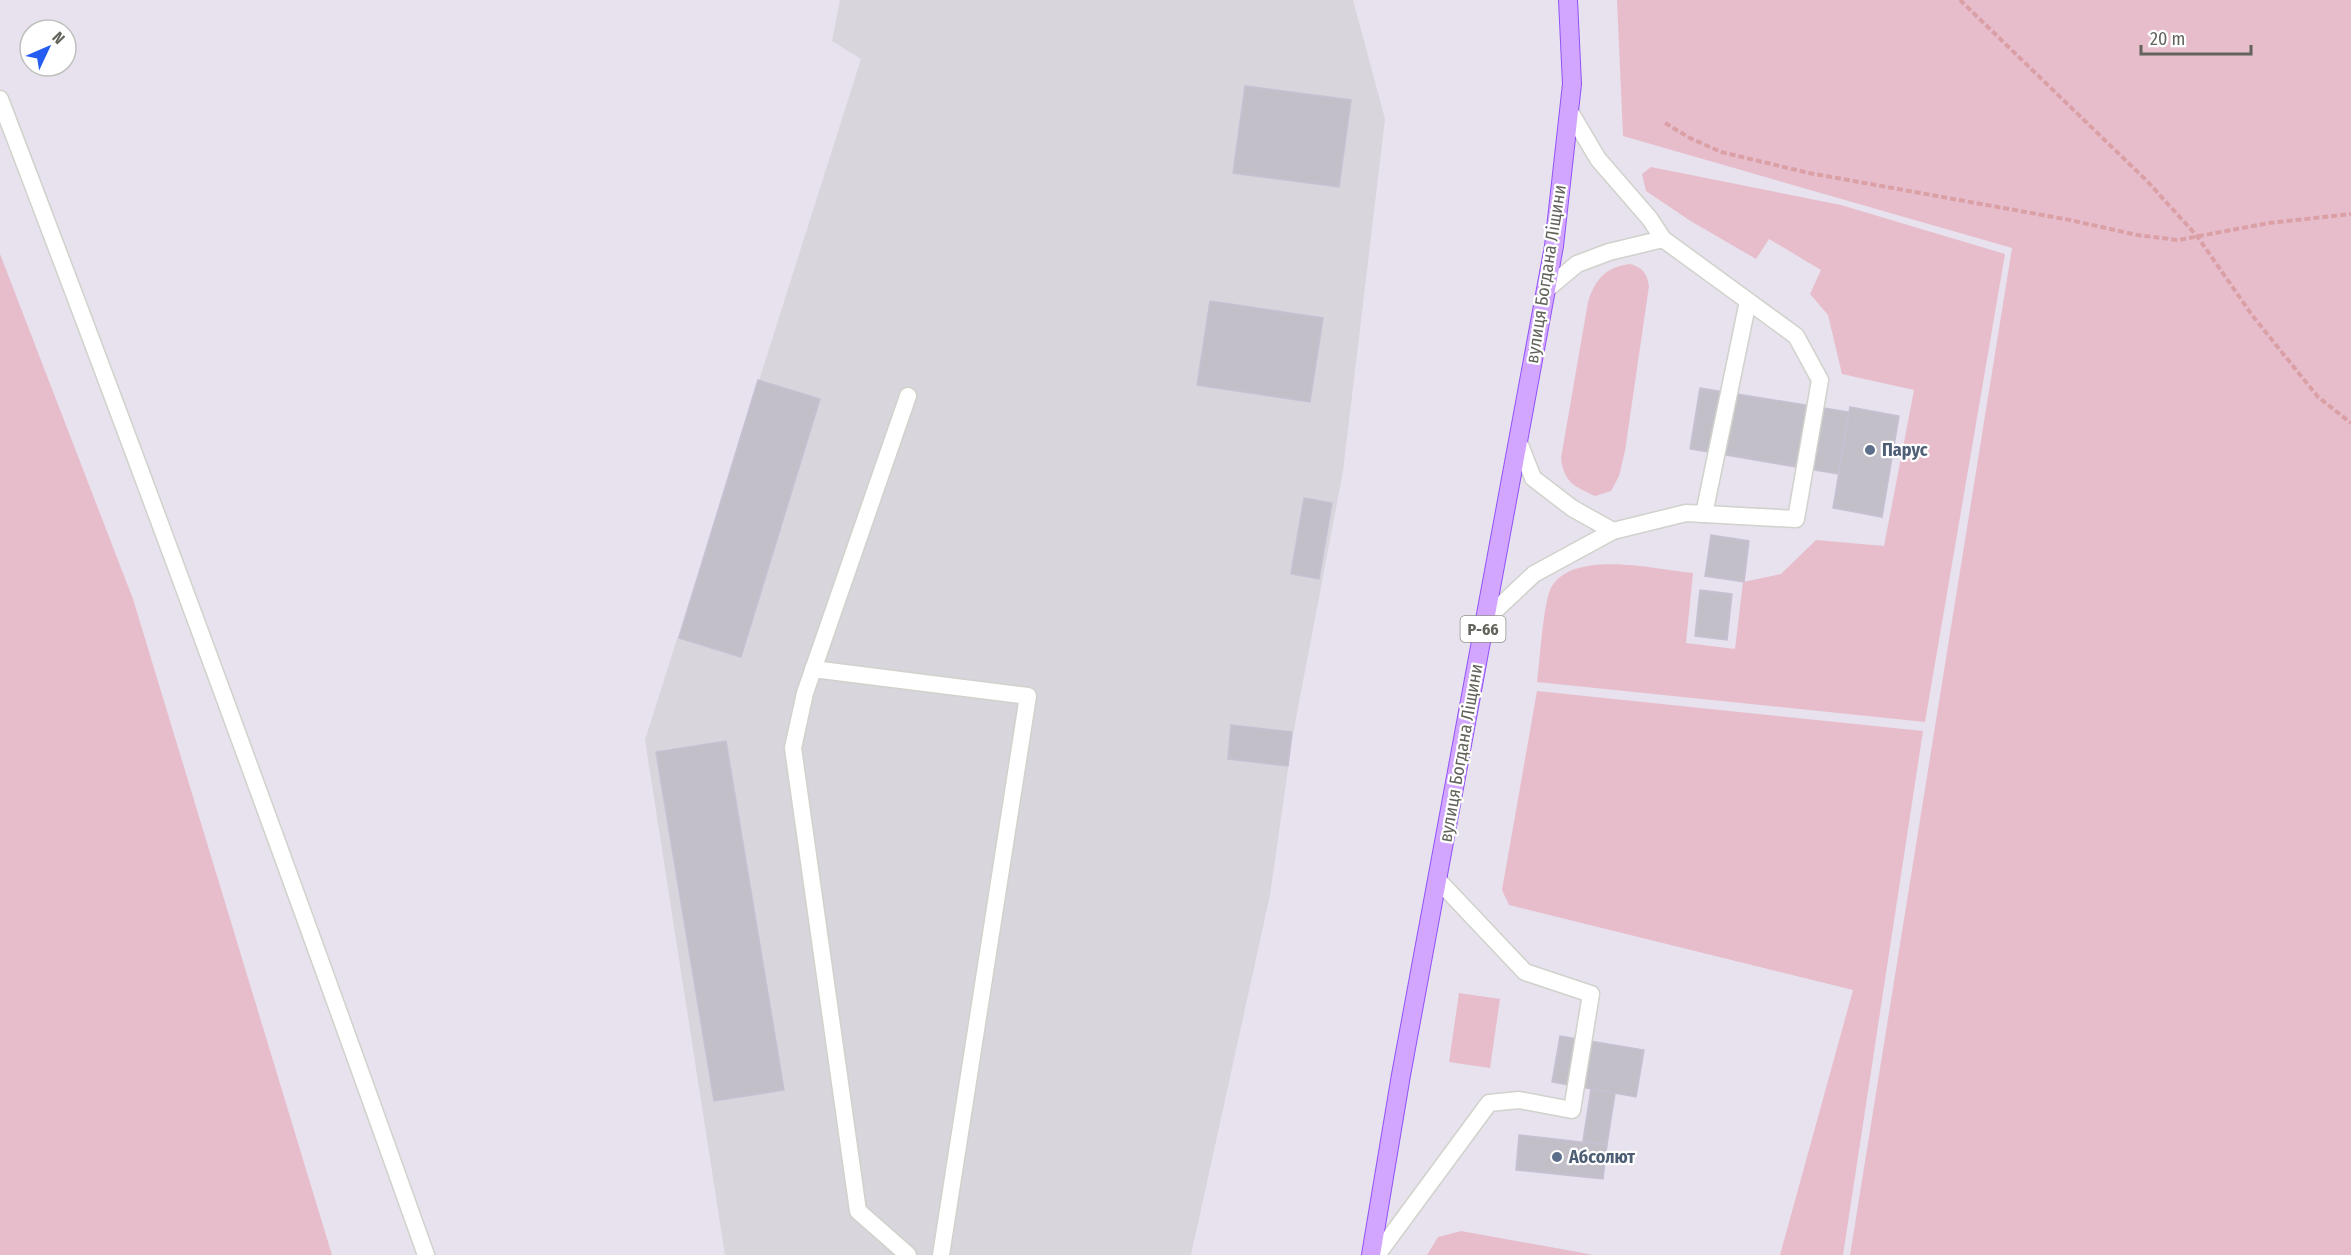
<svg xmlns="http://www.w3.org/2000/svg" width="2351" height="1255" viewBox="0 0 2351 1255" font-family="'Fira Sans Condensed',sans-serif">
  <rect width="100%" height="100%" fill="#e7e2ee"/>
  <!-- industrial -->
  <path fill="#d8d5dd" d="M840 0H1353L1385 119 1343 471 1293 734 1270 895 1191 1255H725L645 740 861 59 832 41Z"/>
  <!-- green -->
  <g fill="#e7bdcc">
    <path d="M1617 0H2351V1255H1850L2012 248 1623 136Z"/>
    <path d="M1651 167 1841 205 2005 254 1925 722 1537 682C1540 662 1543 600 1552 586 1576 549 1657 570 1693 573L1686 643 1735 649 1743 582 1781 574 1816 540 1884 546 1914 390 1842 374 1828 315 1810 294 1821 270 1769 239 1756 259 1689 220 1646 191 1642 174Z"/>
    <path d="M0 254 133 599 332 1255H0Z"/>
    <path d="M1630 264C1643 268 1647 273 1649 286L1625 451 1619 476 1611 491 1595 496C1574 486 1564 483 1561 458L1588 302C1595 279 1606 267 1630 264Z"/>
    <path d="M1537 691 1923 731 1843 1255H1780L1853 990 1509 905 1502 890Z"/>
    <path d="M1459 993 1500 999 1490 1068 1449 1062Z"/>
    <path d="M1461 1231 1594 1255H1427L1438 1237Z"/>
  </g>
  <!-- building -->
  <g fill="#c3bfc9" stroke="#c7c0d3" stroke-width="1.5">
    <path d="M1245 86 1351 100 1339 187 1233 173Z"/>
    <path d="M1210 301 1323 318 1310 402 1197 385Z"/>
    <path d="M758 380 820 399 741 657 679 638Z"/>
    <path d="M1700 388 1849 412 1838 474 1690 449Z"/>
    <path d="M1850 407 1899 416 1882 517 1833 508Z"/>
    <path d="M1304 498 1332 503 1319 579 1291 574Z"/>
    <path d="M1711 535 1749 541 1744 582 1705 576Z"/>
    <path d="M1700 590 1732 594 1727 640 1695 636Z"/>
    <path d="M1231 725 1292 732 1288 766 1228 759Z"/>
    <path d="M726 741 784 1090 714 1101 656 752Z"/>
    <path d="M1560 1036 1644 1050 1636 1097 1552 1082Z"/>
    <path d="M1591 1089 1615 1093 1607 1145 1583 1141Z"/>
    <path d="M1519 1135 1607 1145 1603 1179 1516 1170Z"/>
  </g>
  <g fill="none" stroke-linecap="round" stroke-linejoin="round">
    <defs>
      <g id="service">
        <path d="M0 99C147 483 288 868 426 1255"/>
        <path d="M1547 289 1577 264 1609 252 1663 239"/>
        <path d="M908 396 805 693 793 748 858 1211 908 1255"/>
        <path d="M1518 440 1533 478 1572 508 1613 531"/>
        <path d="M1704 514 1748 301"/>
        <path d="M1485 620 1534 574 1613 531 1686 513 1796 519 1820 380 1796 336 1663 239 1650 219 1598 159 1569 110"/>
        <path d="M813 669 1028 696 941 1255"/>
        <path d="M1377 1255 1489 1103 1519 1100 1572 1110 1591 994 1525 972 1437 879"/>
      </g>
      <path id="primary" d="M1371 1255 1401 1075 1554 246 1572 84 1568 0"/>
    </defs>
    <!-- service casing -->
    <use href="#service" stroke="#d0d2cb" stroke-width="19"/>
    <!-- primary casing -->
    <use href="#primary" stroke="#9052f8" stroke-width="20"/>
    <!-- path -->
    <g stroke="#daa0a5" stroke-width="4" stroke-dasharray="6 3" stroke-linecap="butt">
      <path d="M1960 0 2147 181 2197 236 2252 315 2318 397 2351 423"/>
      <path d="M1665 123 1690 138 1721 152 1809 173 2070 220 2137 235 2178 240 2269 223 2351 214"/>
    </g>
    <!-- service -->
    <use href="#service" stroke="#fff" stroke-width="16"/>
    <!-- primary -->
    <use href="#primary" stroke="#d2a6ff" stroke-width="18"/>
  </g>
  <!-- markers -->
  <g fill="#5c6f8a" stroke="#fff" stroke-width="2">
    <circle cx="1870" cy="450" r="6"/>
    <circle cx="1557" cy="1157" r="6"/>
  </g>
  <g text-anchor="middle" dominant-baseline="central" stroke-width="4.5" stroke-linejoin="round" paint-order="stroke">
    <!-- shield labels -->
    <rect fill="#fff" stroke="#91928c" stroke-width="1.5" x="1460.5" y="616" width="45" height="26" rx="4.5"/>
    <g font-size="16" font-weight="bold" fill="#62645b">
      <text x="1483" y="629">Р-66</text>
    </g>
    <!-- street labels -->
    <g font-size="18" fill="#62645b" stroke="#fff">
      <text transform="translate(1546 274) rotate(-81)">вулиця Богдана Ліщини</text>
      <text transform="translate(1461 753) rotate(-80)">вулиця Богдана Ліщини</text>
    </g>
    <!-- service labels -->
    <g font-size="18" font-weight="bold" fill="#4e5e75" stroke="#fff" text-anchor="start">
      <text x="1882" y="450">Парус</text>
      <text x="1569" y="1157">Абсолют</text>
    </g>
  </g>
  <!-- north arrow -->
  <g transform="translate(48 48) rotate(46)"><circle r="28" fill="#ffffff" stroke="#c0c1bd" stroke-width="1.5"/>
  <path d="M0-4.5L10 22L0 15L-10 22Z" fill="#255cf1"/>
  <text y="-9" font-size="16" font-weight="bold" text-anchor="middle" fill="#62645b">N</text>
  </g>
  <!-- scale -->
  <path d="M2141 45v9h110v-9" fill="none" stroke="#62645b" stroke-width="3"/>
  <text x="2150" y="45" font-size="18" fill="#62645b" stroke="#ffffff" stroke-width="4.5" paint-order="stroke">20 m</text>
</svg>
